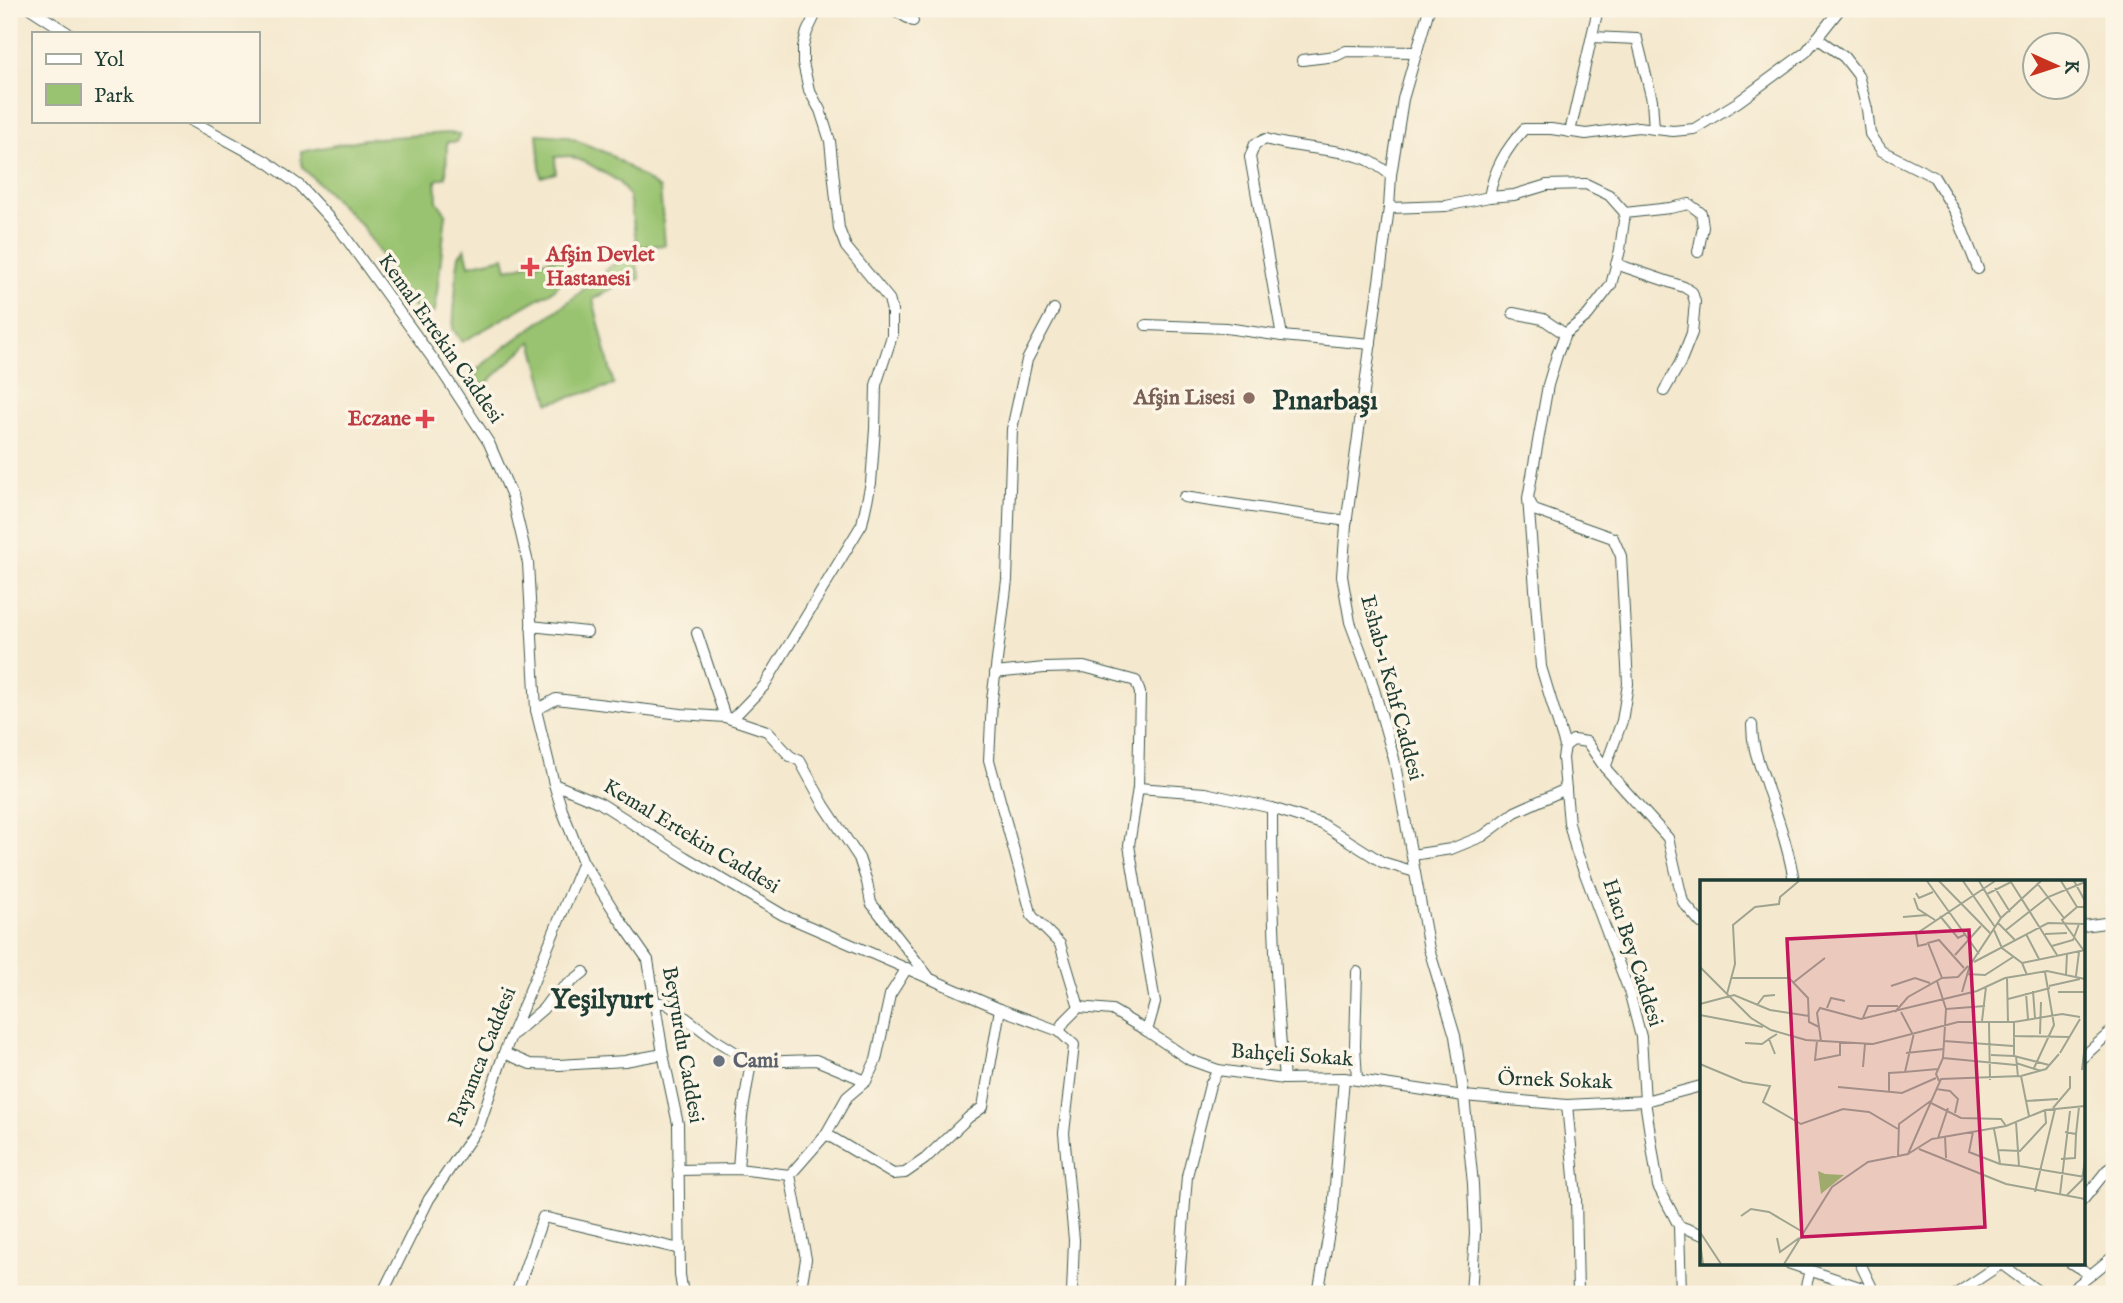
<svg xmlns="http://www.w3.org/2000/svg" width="2123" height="1303" viewBox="0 0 2123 1303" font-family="'IM FELL English',serif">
  <rect width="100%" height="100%" fill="#fcf5e5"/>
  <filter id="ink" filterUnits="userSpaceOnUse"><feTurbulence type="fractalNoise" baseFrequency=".0143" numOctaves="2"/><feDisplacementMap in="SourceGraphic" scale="14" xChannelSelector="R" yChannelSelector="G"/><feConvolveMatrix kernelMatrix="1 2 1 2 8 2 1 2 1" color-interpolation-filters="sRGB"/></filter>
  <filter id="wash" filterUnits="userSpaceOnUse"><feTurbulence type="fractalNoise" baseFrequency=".00686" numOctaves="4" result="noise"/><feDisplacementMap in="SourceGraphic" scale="28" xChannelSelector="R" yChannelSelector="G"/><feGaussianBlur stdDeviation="1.57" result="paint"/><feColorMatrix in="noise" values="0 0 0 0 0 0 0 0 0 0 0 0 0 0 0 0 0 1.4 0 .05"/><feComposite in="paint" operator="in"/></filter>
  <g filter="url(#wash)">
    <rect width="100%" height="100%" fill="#f4e8ce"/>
    <!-- green -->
    <g fill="#99c370" stroke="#5c8052" stroke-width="2">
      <path d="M447 133 460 134 456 142H447L446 177 436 180 437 201 446 214 435 311 424 319 395 285 386 263 362 226 302 167 301 152 365 139Z"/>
      <path d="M537 134 566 136 609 154 660 189 665 245 637 247 629 196 618 181 587 163 570 156 555 157 556 173 541 177Z"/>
      <path d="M465 248 469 265 504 257 507 269 574 254 568 270 555 289 462 342 453 329 457 269 459 256Z"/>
      <path d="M629 257 637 265 640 279 622 283 593 299 614 385 549 403 532 341 478 391 473 382C474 377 475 372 479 368 508 342 542 322 572 299 592 284 606 265 629 257Z"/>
    </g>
  </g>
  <g filter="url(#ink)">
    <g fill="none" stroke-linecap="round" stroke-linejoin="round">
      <defs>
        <g id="minor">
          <path d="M31 9 68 33"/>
          <path d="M892 9 913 21"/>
          <path d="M1429 9 1403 99 1391 175 1389 208 1346 525 1342 576 1350 622 1371 679 1394 759 1429 949 1455 1036 1464 1096 1473 1184 1475 1234 1471 1294"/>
          <path d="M1592 37 1637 39 1652 100 1654 129"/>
          <path d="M1817 38 1844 57 1858 75 1867 109 1870 134 1882 151 1934 177 1956 213 1978 269"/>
          <path d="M1302 60 1336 56 1346 51 1417 52"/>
          <path d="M192 121 267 162 300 186 341 231 443 373 489 443 512 496 528 563 536 710 554 784 600 803 685 857 783 915 1000 1009 1059 1031 1074 1045 1064 1133 1074 1240 1072 1294"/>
          <path d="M1570 132 1598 9"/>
          <path d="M1489 197C1494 169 1506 149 1524 129H1551L1586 134 1638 127 1673 131 1694 129 1738 102 1806 52 1840 9"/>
          <path d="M1389 208 1446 206 1489 197 1514 195 1547 185 1586 184 1609 195 1625 213 1620 250 1611 285 1588 315 1565 334 1557 355 1548 385 1528 498 1541 667 1565 746 1563 758 1569 823 1576 850 1629 991 1641 1037 1645 1101 1658 1186 1679 1226 1681 1294"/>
          <path d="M1625 213 1670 208 1689 204 1701 213 1703 227 1698 252"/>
          <path d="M1616 264 1684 287 1692 292 1695 302 1692 333 1680 363 1664 391"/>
          <path d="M1054 309 1027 360 1012 429 1007 580 992 700 989 760 1032 916 1060 944 1079 1007"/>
          <path d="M1513 313 1543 319 1565 334"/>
          <path d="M1146 325 1226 328 1282 336"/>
          <path d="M1371 344 1282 336 1250 157 1255 144 1266 139C1299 150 1337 147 1368 160 1376 164 1384 170 1391 175"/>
          <path d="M1184 497 1347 521"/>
          <path d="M1530 502 1534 510 1613 538 1621 556 1628 684 1622 721 1605 768"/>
          <path d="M531 626 587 632"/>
          <path d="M697 633 725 717"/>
          <path d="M995 673 1044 668 1084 667 1136 681 1140 693 1138 788"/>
          <path d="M536 710 556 699 681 714 725 717 767 731 790 756 800 761 824 805 859 858 867 882 871 903 928 976"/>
          <path d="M732 719 764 686 862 524 871 483 875 429 876 385 892 336V311L889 299 846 247 839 229 830 141 820 110 809 90 803 63V47L807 32 818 9"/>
          <path d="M1752 725C1752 751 1761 766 1768 790 1779 820 1789 850 1794 881"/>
          <path d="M1565 746 1573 740 1587 742 1605 768 1668 838 1683 902 1701 923"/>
          <path d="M554 784 562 810 583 862 618 917 648 960 663 1054 678 1124 680 1275 683 1294"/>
          <path d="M1272 808C1272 898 1275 988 1284 1079"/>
          <path d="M1412 855 1451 849 1483 836 1515 812 1566 789"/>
          <path d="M2083 926 2112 922 2114 927"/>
          <path d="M656 1003H666L714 1039 751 1062 816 1060 866 1081"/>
          <path d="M1059 1031 1065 1021 1079 1007 1112 1010 1147 1031 1190 1060 1218 1070 1284 1079 1344 1078 1464 1096 1567 1105 1645 1101 1701 1086"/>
          <path d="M1147 1031 1155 1003 1129 845 1138 788 1205 793 1272 808 1322 824 1382 862 1415 872"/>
          <path d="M515 1033 543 1009 552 997 584 972"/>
          <path d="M504 1053 530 1064 559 1065 625 1061 663 1054"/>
          <path d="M2083 1057 2114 1029"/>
          <path d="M1357 1079 1355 1046 1357 972"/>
          <path d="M1567 1105 1576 1197 1578 1294"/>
          <path d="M826 1134 893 1174 905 1173 925 1159 969 1117 983 1107 1000 1009"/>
          <path d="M738 1169 742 1116 751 1062"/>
          <path d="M678 1170 738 1169 790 1175"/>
          <path d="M2083 1200 2107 1170 2114 1165"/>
          <path d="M1679 1226 1701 1234"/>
          <path d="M1788 1263 1874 1292 1876 1294"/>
          <path d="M1860 1263 1874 1292"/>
          <path d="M2000 1263 2042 1294"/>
          <path d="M2071 1263 2091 1275"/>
          <path d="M382 1294 429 1199 479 1126 504 1053 583 862"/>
          <path d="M516 1294 543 1217 680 1249"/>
          <path d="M800 1294 806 1259 790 1175 826 1134 847 1097 866 1081 876 1060 890 995 907 968"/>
          <path d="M1178 1294 1187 1176 1210 1085 1218 1070"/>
          <path d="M1318 1294 1333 1210 1344 1078"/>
          <path d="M1804 1294 1810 1270"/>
          <path d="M1956 1294 2001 1264"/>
          <path d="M2067 1294 2114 1256"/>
        </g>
      </defs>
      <!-- minor casing -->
      <use href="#minor" stroke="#3f574b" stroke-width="12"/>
      <!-- minor -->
      <use href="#minor" stroke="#fff" stroke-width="10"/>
    </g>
  </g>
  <!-- markers -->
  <g fill="#e0444e" stroke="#fcf5e5" stroke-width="2.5">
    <path d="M526.5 256.5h7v7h7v7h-7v7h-7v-7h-7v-7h7z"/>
    <path d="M421.5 408.5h7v7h7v7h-7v7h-7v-7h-7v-7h7z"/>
  </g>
  <circle fill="#8d6e63" stroke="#fcf5e5" stroke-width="2.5" cx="1249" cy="398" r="7"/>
  <circle fill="#6b7280" stroke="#fcf5e5" stroke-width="2.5" cx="719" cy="1061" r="7"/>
  <g text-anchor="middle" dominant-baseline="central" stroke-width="7" stroke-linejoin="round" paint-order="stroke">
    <!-- health labels -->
    <g font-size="21" font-weight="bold" fill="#be3a42" stroke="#fcf5e5" text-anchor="start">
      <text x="546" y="255">Afşin Devlet<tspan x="546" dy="24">Hastanesi</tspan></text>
      <text x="411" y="419" text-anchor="end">Eczane</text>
    </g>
    <!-- street labels -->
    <g font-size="21" fill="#1f3d34" stroke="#fcf5e5">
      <text transform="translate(440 339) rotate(55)">Kemal Ertekin Caddesi</text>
      <text transform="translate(1391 688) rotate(75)">Eshab-ı Kehf Caddesi</text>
      <text transform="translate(691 837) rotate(31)">Kemal Ertekin Caddesi</text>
      <text transform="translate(1632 953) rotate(72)">Hacı Bey Caddesi</text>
      <text transform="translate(682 1045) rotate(80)">Beyyurdu Caddesi</text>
      <text transform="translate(1292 1056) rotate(4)">Bahçeli Sokak</text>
      <text transform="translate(483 1057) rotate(-68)">Payamca Caddesi</text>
      <text transform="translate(1555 1081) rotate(2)">Örnek Sokak</text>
    </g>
    <!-- education labels -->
    <g font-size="21" font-weight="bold" fill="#785e54" stroke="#fcf5e5" text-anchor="end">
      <text x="1235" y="398">Afşin Lisesi</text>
    </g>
    <!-- worship labels -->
    <g font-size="21" font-weight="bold" fill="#5b616d" stroke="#fcf5e5" text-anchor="start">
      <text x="733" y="1061">Cami</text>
    </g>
    <!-- district labels -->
    <g font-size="28" font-weight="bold" fill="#1f3d34" stroke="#fcf5e5">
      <text x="1325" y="401">Pınarbaşı</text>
      <text x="602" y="1000">Yeşilyurt</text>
    </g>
  </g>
  <!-- overview -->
  <g transform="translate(1700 880)">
    <rect width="385" height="385" fill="#f4e8ce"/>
    <path d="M118 291 125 294 144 295 121 314Z" fill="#99c370"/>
    <path fill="none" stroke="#9fa490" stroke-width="2" d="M227 1 279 74M239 1 291 54M263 1 295 47M279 1 301 38M361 1 377 27M374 1 385 21M337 3 364 38M295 8 310 32M216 13 219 18 233 12M287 14 311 2 357 75M214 18 218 29 235 40M240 36 258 58 266 54M203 37 227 35M298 43 315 60M294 50 302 68 322 83 327 95M306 50 348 17 385 2M326 54 339 79M345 54 367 53M227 64 218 66 216 54 295 1M352 66 373 60 379 44M384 71 362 40 377 27H385M255 75 281 46M274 82 348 43 385 44M322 83 385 70M0 87 51 138 71 150 106 160 173 164 258 142H314L362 134 380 137M267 94 285 95 313 77M366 95 367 73M376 96 379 72M31 98H89L108 118 109 142 119 147M242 98 228 63 239 60 264 88M307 98 308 142M237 101 246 129 243 178 236 194 239 201M94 102 125 78M191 106 215 98 230 103M349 106 380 99M333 111 335 138M262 112 270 85 301 38 341 1M358 112H385M326 113 328 139M27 114 35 84 33 45 55 27 79 24 80 17 99 1M308 119 350 108M0 124 34 115 70 130 109 136M57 125 64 116 75 115M127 128 131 118 145 121M246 129 285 126M195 132 208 117 242 98 258 97 268 86M201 132 212 153M0 135 63 147M163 138 168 126H198M282 141 286 107M289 143 290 200M314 143V176L349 185M214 153 205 192 238 189M340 154 341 122M313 156 369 157M117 161 115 180 140 175V162M121 161 117 133 120 128 161 139 277 111 305 98 347 91 385 99M244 161 313 166M45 163 62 164 69 159M206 173 244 169M360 173 380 139M75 174 69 159 77 154M291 175 314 176M316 176 318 197M243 178 316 185M316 183 341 191M0 184 43 202 70 206 63 222 101 244 143 229 169 232 198 249M163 187 165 164M334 188 354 145 345 92M382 190 385 164M321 196 329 236M138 207 202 213 236 198M236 209 250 211 258 219 255 233M189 212V193L205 192M326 221 358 219M231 223 261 238 301 239 306 246M353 228 370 208V196M316 242 319 286 385 297M294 249 298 270 320 271 346 243 345 230M273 252 269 272 300 284M365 252 376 254 379 227M245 256 246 278M238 258 248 228M219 269 306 304 385 319M298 270 300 284 319 286M208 274 232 259 306 246 345 230 385 226M198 277 199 244 232 220M361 279 375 278 376 254M335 312 355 229M360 314 370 231M367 315 382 300 385 280M41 336 51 329 69 332 103 352M0 352 21 384M77 358 80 372 99 358M0 362 3 384M84 384 132 307 168 282 208 274 241 199 321 196 346 189 359 174"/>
    <path fill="#c2185b" fill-opacity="0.15" stroke="#c2185b" stroke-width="3.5" d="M269 50 285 347 102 357 87 59Z"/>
    <rect width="385" height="385" fill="none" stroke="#1f3d34" stroke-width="3.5"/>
  </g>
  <!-- margin -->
  <rect width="2123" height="1303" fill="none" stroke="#fcf5e5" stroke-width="35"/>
  <!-- legend -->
  <rect x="32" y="32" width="228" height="91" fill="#fcf5e5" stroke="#a4ab9e" stroke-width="2"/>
  <rect x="46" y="54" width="35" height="10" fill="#ffffff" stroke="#a4ab9e" stroke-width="2"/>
  <text x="94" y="66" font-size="21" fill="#1f3d34">Yol</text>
  <rect x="46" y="84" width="35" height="21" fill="#99c370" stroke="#a4ab9e" stroke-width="2"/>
  <text x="94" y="102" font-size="21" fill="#1f3d34">Park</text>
  <!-- north arrow -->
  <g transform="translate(2056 66) rotate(93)"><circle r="33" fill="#fcf5e5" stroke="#a4ab9e" stroke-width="2"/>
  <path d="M0-5L12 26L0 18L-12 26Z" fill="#c8321e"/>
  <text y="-10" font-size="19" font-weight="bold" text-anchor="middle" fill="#1f3d34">K</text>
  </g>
</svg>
